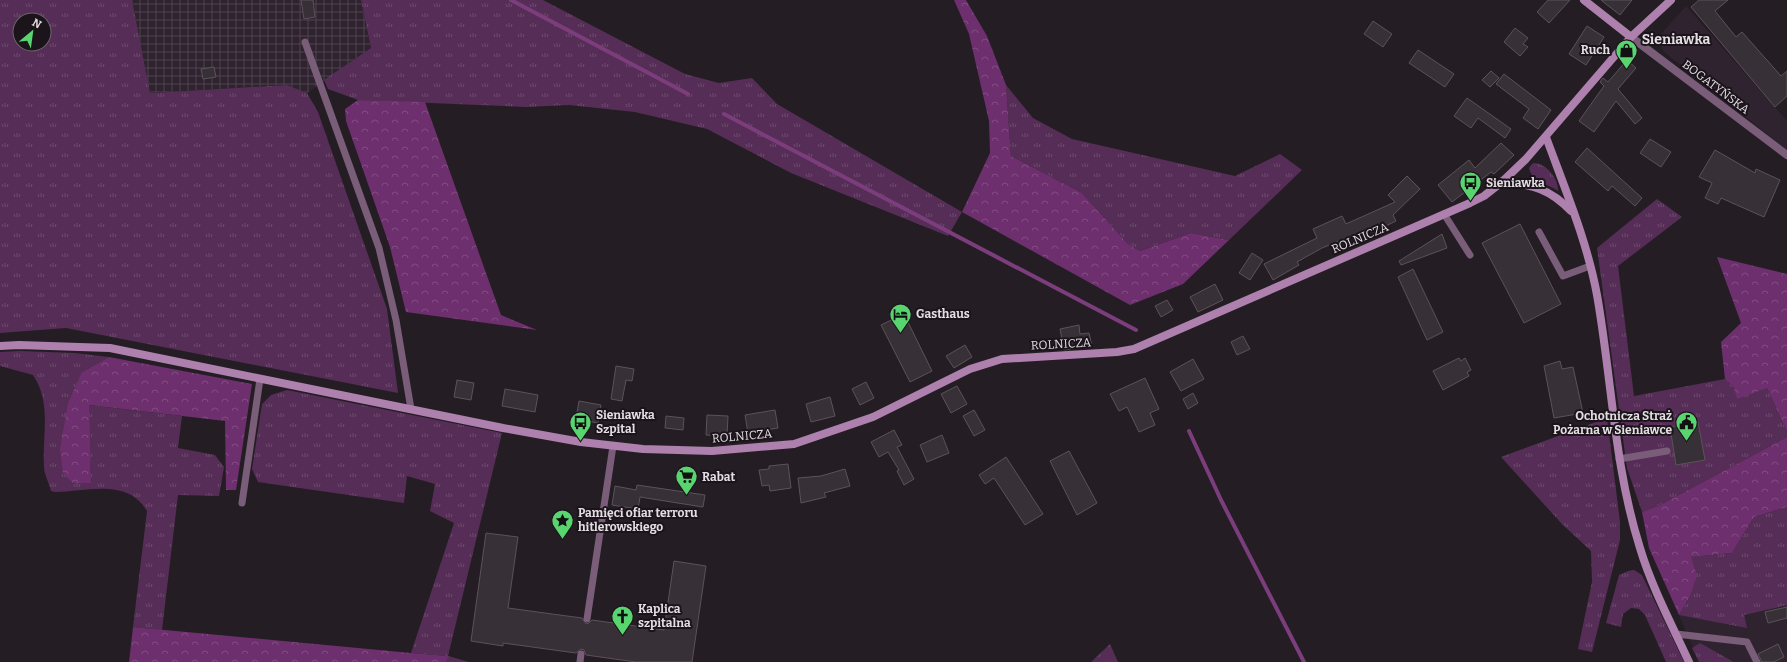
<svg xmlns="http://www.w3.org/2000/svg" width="1787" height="662" viewBox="0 0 1787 662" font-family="Bitter,serif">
  <defs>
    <pattern id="industrial-grid" width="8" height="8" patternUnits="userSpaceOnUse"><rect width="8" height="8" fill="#2f232f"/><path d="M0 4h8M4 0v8" fill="none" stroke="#4d424d"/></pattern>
    <pattern id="grass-tufts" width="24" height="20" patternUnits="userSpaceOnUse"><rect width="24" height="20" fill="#562d56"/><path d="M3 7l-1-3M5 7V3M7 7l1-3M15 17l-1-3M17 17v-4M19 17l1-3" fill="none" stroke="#6e4b6e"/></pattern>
    <pattern id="forest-crowns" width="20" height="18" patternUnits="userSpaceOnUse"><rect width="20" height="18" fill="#6d2f6e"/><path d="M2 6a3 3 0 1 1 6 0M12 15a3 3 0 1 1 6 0" fill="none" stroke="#824d83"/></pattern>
  </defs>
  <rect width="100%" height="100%" fill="#241d24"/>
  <!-- built -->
  <g fill="#2f232f">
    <path d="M1686 6 1787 121V150L1664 52 1659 43 1660 35Z"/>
    <path d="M1787 599V662H1699L1679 615 1705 604Z"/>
  </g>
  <!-- industrial -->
  <path fill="url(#industrial-grid)" d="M132 0H361L371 48 307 93 287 85 149 93Z"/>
  <!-- grass -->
  <g fill="url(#grass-tufts)" fill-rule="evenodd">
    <path d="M0 0H132L150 93 287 85 307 93 318 112 387 309 398 393 66 328 0 333ZM20 20H44V44H20Z"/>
    <path d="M361 0H543L685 74 719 83 752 78 777 104 962 212 948 236 791 173 707 129 635 112 569 105 526 107 358 100 328 89 324 80 371 48Z"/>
    <path d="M1006 85 1033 118 1072 139 1235 176 1280 154 1302 170 1229 240 1191 233 1140 251 1128 244 1082 193 1011 156Z"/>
    <path d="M1534 163C1546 163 1559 179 1558 191 1547 183 1533 183 1529 168L1532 164Z"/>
    <path d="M1657 199 1682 217 1618 266 1634 396 1725 379 1734 388H1767L1787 432V437L1660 505 1642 512 1627 468 1597 248Z"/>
    <path d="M19 351 75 353 109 357 82 372 91 482 88 405 182 416 178 448 215 455 224 467 219 496 178 495 162 630 133 627 147 511C128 478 88 491 55 492L51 491C49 483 44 474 44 467 42 435 52 403 33 375L0 366V352Z"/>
    <path d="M287 390 502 433 448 656 469 662H446L447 656 411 653 454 523 430 511 435 484 407 476 404 503 258 482 252 469 262 404 271 395Z"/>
    <path d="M1607 418 1620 522V540L1592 652 1578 649 1592 582 1591 551 1562 524 1501 457Z"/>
    <path d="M1787 507V605L1744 615 1747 628 1679 615 1689 598 1691 557 1732 553 1754 517Z"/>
    <path d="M1634 570 1642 575 1684 662H1666L1645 615 1639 609 1631 608 1623 614 1621 627 1606 623 1619 575 1628 571Z"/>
    <path d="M1700 643 1732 661 1733 662H1699L1692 648Z"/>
    <path d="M1110 644 1118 662H1091Z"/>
  </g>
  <!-- forest -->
  <g fill="url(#forest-crowns)">
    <path d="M954 0H966L987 36 1006 85 1011 156 1082 193 1128 244 1140 251 1191 233 1229 240 1183 284 1130 305 962 212 990 153 989 121 969 34Z"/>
    <path d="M358 100 425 102 501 315 537 330 406 312 390 247 346 121 345 109Z"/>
    <path d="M1717 257 1787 274V432L1767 388 1737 399 1734 388 1725 379 1721 342 1741 323Z"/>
    <path d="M109 357 252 384 236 490H226L225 421 89 405 91 483H73L63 473 60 449 68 403 82 372Z"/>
    <path d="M1787 437V507L1754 517 1732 553 1691 557 1697 576 1689 598 1679 615 1649 548 1642 512 1660 505Z"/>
    <path d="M133 627 411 653 448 656 446 662H129Z"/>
  </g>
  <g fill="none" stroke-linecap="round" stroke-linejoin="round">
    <!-- stream -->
    <g stroke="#7c3d7c" stroke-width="4">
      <path d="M511 0 688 94"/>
      <path d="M724 114 1136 330"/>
      <path d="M1189 431 1221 500 1304 662"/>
    </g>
  </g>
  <!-- building -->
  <g fill="#383037" stroke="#5b525a">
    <path d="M301 0H313L315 17 304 19Z"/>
    <path d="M1548 0H1570L1549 23 1537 12Z"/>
    <path d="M1601 0H1632L1620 15Z"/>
    <path d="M1699 0H1728L1715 11 1736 37 1742 32 1781 76 1787 71V96L1775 107 1691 7Z"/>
    <path d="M1373 21 1392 34 1383 47 1364 34Z"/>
    <path d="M1587 26 1604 37 1586 65 1569 54Z"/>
    <path d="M1515 28 1528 38 1523 44 1528 47 1520 56 1504 42Z"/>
    <path d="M1418 50 1454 74 1445 87 1409 63Z"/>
    <path d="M1627 60 1636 68 1618 89 1642 118 1635 124 1616 101 1594 132 1579 121 1604 86 1600 82 1603 78 1608 82Z"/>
    <path d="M214 67 216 77 203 79 201 69Z"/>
    <path d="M1491 71 1499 78 1490 87 1482 80Z"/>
    <path d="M1504 74 1551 110 1538 129 1523 118 1529 109 1496 84Z"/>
    <path d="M1467 98 1511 129 1505 138 1478 118 1471 128 1454 116Z"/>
    <path d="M1650 139 1671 152 1661 167 1640 153Z"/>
    <path d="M1501 143 1514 155 1494 174 1491 172 1452 202 1438 185 1469 160 1475 168Z"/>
    <path d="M1587 148 1642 198 1635 206 1612 186 1608 191 1575 162Z"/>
    <path d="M1715 150 1755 173 1756 169 1780 180 1764 217 1721 198 1718 204 1705 198 1712 183 1699 177Z"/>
    <path d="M1407 176 1420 189 1393 215 1396 221 1371 233 1369 229 1322 248 1297 262 1299 265 1273 280 1264 264 1317 238 1313 229 1342 216 1346 224 1395 202 1388 195Z"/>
    <path d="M1520 224 1561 304 1524 323 1482 243Z"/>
    <path d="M1442 234 1447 248 1401 265 1399 261Z"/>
    <path d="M1252 253 1263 260 1250 280 1239 273Z"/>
    <path d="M1413 269 1443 332 1427 340 1398 277Z"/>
    <path d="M1215 284 1223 300 1198 312 1190 297Z"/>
    <path d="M1167 300 1173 310 1161 317 1155 306Z"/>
    <path d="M904 314 932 371 910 382 881 325Z"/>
    <path d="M1079 325 1080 334 1089 333 1092 346 1064 350 1060 329Z"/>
    <path d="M1243 336 1250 349 1237 355 1231 342Z"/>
    <path d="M965 345 972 357 954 368 946 356Z"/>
    <path d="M1459 358 1461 361 1465 358 1471 370 1467 372 1469 376 1443 390 1433 371Z"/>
    <path d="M1193 359 1204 379 1181 391 1170 372Z"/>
    <path d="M1560 361 1562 369 1573 367 1583 413 1554 418 1544 366Z"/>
    <path d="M616 366 634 369 632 381 626 380 622 401 611 399Z"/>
    <path d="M1145 378 1159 409 1150 413 1155 425 1139 432 1127 407 1119 411 1110 394Z"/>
    <path d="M457 380 474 383 471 400 454 397Z"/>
    <path d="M866 382 874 398 860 405 852 389Z"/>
    <path d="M957 386 967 404 951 413 941 394Z"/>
    <path d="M505 389 538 395 535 412 502 406Z"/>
    <path d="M1193 393 1198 403 1188 409 1183 399Z"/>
    <path d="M830 397 835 416 811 422 806 404Z"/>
    <path d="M579 401 601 405 598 423 576 419Z"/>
    <path d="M775 410 778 428 748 433 745 415Z"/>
    <path d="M974 410 985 430 974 436 963 416Z"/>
    <path d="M707 415 728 416 727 436 706 435Z"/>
    <path d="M666 416 684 418 683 430 665 428Z"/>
    <path d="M1698 422 1705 460 1676 465 1670 427Z"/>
    <path d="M894 430 902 445 897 447 914 479 904 485 897 471 899 470 888 452 879 457 871 442Z"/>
    <path d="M942 435 949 453 927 462 920 445Z"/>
    <path d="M1069 451 1097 503 1077 515 1050 461Z"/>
    <path d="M1006 457 1043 514 1025 525 994 478 985 484 979 475Z"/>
    <path d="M788 464 791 488 770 491 769 485 762 486 759 470 769 469V466Z"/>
    <path d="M845 469 850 486 824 493 826 497 801 503 798 478 821 476Z"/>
    <path d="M637 485 705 495 703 507 640 497 638 509 612 505 615 486 636 490Z"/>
    <path d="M486 533 518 537 508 608 582 618 586 624 589 623 592 620 664 630 674 561 706 566 692 662H636L586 655 584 650 581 649 576 653 503 643V646L471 641Z"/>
    <path d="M1787 607V618L1768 623 1765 612Z"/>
    <path d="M1778 644 1784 657 1774 662H1762L1758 654Z"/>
  </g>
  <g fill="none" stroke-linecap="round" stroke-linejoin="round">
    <!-- lane -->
    <g stroke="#7a5d79" stroke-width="7">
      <path d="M305 42 379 248 396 320 411 409"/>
      <path d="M1444 214 1470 255"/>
      <path d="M1539 232 1563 276 1590 266"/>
      <path d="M1619 459 1667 451"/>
      <path d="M242 503 260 379"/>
      <path d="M587 619 613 446"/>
      <path d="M1676 634 1747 642 1757 662"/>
      <path d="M580 662 581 654"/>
    </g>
    <!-- street -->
    <path stroke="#7a5d79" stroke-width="8" d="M1631 37 1787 155"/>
    <!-- secondary -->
    <g stroke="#ae80ad" stroke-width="8">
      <path d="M1584 0 1631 37"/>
      <path d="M1546 137C1565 189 1587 241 1597 295 1612 380 1614 466 1640 548 1652 588 1672 625 1689 662"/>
      <path d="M1503 181C1533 185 1550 189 1571 211"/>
      <path d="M0 346 19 345 110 348 503 428 581 442 643 449 712 451 794 444 873 417 970 369 1002 359 1117 352 1134 349 1470 203 1484 196 1503 181 1526 159 1631 37 1671 0"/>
    </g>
  </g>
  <!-- icons -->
  <defs>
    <symbol id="shop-pin" viewBox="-11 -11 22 30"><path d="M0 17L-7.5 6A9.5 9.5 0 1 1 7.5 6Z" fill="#59d56f" stroke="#1b141b"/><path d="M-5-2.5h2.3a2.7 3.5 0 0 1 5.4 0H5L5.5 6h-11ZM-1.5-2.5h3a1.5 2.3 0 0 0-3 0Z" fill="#111"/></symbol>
    <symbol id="bus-pin" viewBox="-11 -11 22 30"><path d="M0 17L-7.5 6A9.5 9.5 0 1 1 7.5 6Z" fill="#59d56f" stroke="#1b141b"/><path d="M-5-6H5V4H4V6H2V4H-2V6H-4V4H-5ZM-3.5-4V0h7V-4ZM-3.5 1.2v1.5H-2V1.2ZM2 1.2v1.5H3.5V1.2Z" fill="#111"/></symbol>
    <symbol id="hotel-pin" viewBox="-11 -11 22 30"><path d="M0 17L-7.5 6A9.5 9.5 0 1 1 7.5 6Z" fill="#59d56f" stroke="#1b141b"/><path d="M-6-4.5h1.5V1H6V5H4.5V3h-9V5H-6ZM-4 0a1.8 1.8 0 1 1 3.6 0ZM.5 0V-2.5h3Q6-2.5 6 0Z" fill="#111"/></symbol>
    <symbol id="civic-pin" viewBox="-11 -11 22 30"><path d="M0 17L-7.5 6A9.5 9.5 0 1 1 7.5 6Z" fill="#59d56f" stroke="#1b141b"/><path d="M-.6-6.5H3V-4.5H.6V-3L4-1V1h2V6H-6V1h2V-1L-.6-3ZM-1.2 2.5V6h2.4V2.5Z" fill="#111"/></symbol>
    <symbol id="supermarket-pin" viewBox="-11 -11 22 30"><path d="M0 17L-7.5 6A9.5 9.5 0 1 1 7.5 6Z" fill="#59d56f" stroke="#1b141b"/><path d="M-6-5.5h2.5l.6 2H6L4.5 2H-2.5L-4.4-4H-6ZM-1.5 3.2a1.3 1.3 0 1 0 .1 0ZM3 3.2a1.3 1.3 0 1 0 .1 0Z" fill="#111"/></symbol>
    <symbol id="sight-pin" viewBox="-11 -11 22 30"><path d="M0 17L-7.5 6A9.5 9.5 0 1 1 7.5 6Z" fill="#59d56f" stroke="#1b141b"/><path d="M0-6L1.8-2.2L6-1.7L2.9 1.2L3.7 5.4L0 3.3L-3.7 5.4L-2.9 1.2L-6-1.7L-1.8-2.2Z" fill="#111"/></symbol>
    <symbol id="church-pin" viewBox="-11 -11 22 30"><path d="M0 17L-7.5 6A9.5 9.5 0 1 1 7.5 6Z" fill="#59d56f" stroke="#1b141b"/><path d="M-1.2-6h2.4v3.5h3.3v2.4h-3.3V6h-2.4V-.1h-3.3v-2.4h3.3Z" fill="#111"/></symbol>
  </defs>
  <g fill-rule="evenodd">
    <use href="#shop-pin" x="1614" y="38" width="25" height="34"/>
    <use href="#bus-pin" x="1458" y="170" width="25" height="34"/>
    <use href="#hotel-pin" x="888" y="302" width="25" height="34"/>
    <use href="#bus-pin" x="568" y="410" width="25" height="34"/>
    <use href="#civic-pin" x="1674" y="410" width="25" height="34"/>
    <use href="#supermarket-pin" x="674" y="464" width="25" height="34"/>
    <use href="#sight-pin" x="550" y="508" width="25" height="34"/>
    <use href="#church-pin" x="610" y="604" width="25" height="34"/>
  </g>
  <g text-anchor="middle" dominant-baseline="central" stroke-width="4" stroke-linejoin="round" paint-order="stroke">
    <!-- poi labels -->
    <g font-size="12" font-weight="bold" fill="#e4dee3" stroke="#1b141b" text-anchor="start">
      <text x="1610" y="50" text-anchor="end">Ruch</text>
      <text x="1486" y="183">Sieniawka</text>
      <text x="916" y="314">Gasthaus</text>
      <text x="596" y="415">Sieniawka<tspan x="596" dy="14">Szpital</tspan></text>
      <text x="1672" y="416" text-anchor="end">Ochotnicza Straż<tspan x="1672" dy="14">Pożarna w Sieniawce</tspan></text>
      <text x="702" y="477">Rabat</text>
      <text x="578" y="513">Pamięci ofiar terroru<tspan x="578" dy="14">hitlerowskiego</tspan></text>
      <text x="638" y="609">Kaplica<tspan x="638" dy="14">szpitalna</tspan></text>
    </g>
    <!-- street labels -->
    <g font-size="12" fill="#e4dee3" stroke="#1b141b">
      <text transform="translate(1716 87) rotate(37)">BOGATYŃSKA</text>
      <text transform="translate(1360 238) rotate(-23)">ROLNICZA</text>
      <text transform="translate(1061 344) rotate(-3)">ROLNICZA</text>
      <text transform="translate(742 436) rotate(-5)">ROLNICZA</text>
    </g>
    <!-- quarter labels -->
    <g font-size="14" font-weight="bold" fill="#e4dee3" stroke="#1b141b">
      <text x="1676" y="39">Sieniawka</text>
    </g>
  </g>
  <!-- north arrow -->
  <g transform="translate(32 32) rotate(29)"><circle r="19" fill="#1b141b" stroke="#6b656b"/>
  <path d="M0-3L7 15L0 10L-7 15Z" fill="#59d56f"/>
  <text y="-6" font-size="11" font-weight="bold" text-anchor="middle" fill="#e4dee3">N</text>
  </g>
</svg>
